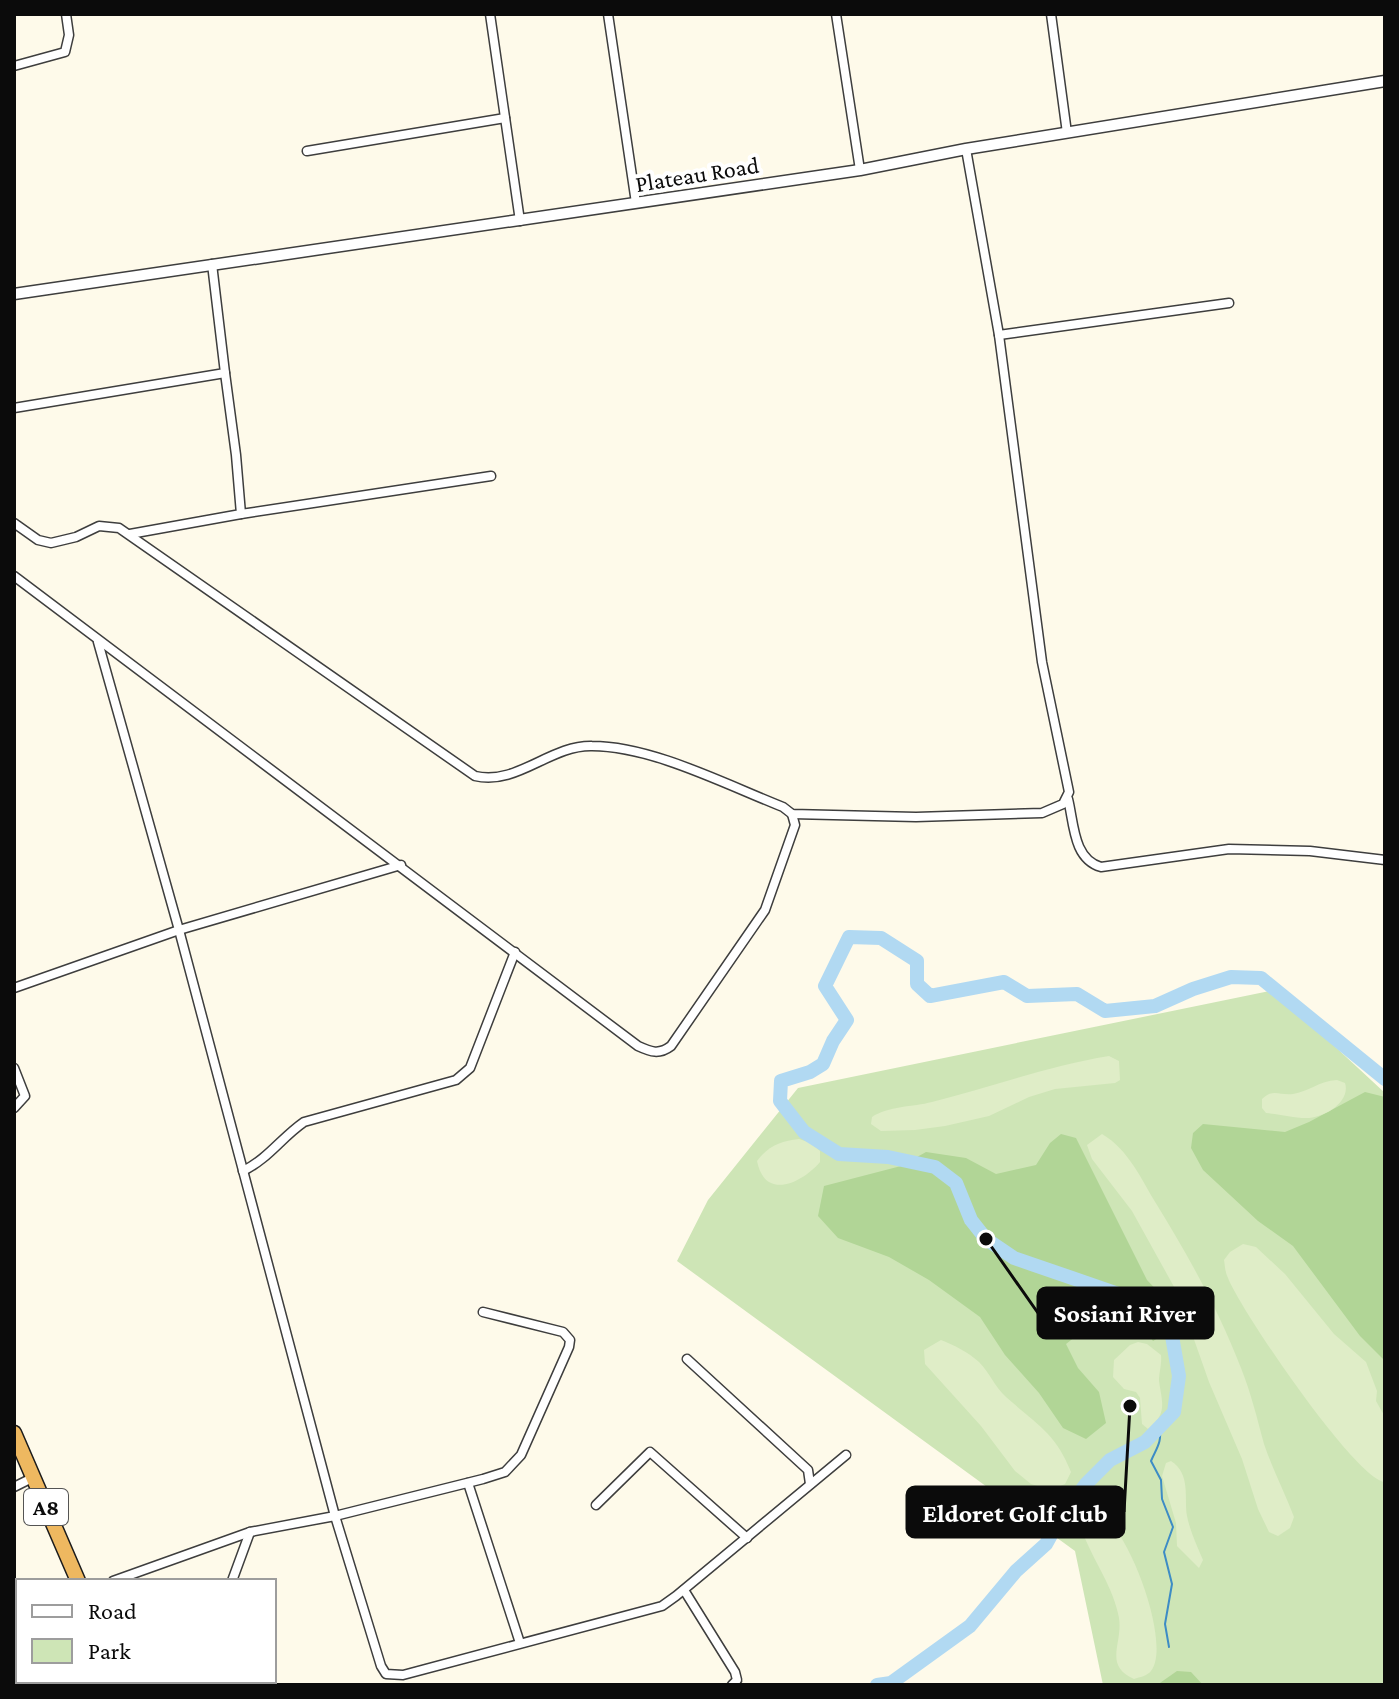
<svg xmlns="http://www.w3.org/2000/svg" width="1399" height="1699" viewBox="0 0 1399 1699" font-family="'Crimson Pro',serif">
  <rect width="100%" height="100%" fill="#fefaea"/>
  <!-- green -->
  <path fill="#cee5b6" d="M1274 990 1385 1093V1685H1103L1075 1551 677 1261 708 1200 798 1088Z"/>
  <!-- forest -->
  <g fill="#b1d596">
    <path d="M1365 1092 1385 1097V1361L1360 1336 1293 1246 1258 1221 1203 1170 1191 1148 1193 1133 1203 1124 1285 1132 1309 1122Z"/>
    <path d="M1061 1134 1076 1138 1147 1280 1167 1301 1172 1330 1153 1341 1135 1317 1113 1307 1066 1344 1078 1368 1099 1392 1106 1423 1086 1439 1063 1428 1039 1393 1005 1355 980 1317 929 1280 889 1257 838 1238 818 1216 824 1186 901 1166 926 1152 966 1158 996 1174 1036 1165 1050 1143Z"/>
    <path d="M1177 1671 1191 1672 1203 1685H1157Z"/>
  </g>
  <!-- pitch -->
  <g fill="#dfedc7">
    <path d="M1109 1056 1119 1061 1120 1080 1115 1083 1055 1089 1029 1097 989 1116 945 1126 915 1130 881 1131 871 1124 872 1117C888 1106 913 1107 932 1102 991 1087 1048 1066 1109 1056Z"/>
    <path d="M1337 1080 1345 1083C1351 1102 1324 1118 1306 1118 1294 1118 1279 1114 1266 1113L1262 1108V1099C1273 1088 1280 1096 1293 1094 1308 1092 1319 1081 1337 1080Z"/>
    <path d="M1102 1134C1129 1150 1141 1179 1157 1205 1189 1257 1219 1311 1241 1368 1251 1393 1257 1418 1264 1444 1272 1468 1285 1493 1294 1517L1290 1528 1278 1536 1269 1532 1258 1509 1242 1459 1209 1382 1178 1294 1132 1211 1092 1159 1087 1145Z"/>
    <path d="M799 1139 811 1143 820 1151V1162C802 1183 765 1201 757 1161 768 1146 781 1141 799 1139Z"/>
    <path d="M1243 1244 1256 1247 1285 1274 1334 1334 1366 1362 1377 1391 1376 1401 1385 1417V1482C1356 1480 1241 1311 1228 1278 1225 1272 1225 1266 1224 1260L1230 1252Z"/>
    <path d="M941 1340C954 1345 968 1352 979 1362 989 1372 995 1387 1006 1397 1035 1423 1056 1433 1071 1472L1065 1484 1051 1490 1031 1484 1015 1471 981 1426 925 1364 924 1350Z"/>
    <path d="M1138 1342 1147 1344 1161 1355C1162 1364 1159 1372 1159 1381 1162 1402 1168 1414 1148 1429L1142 1424 1140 1398 1136 1392 1124 1389 1113 1377 1114 1360 1130 1345Z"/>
    <path d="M1171 1461C1191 1474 1184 1497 1187 1516 1190 1531 1197 1546 1203 1560L1199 1568 1177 1546 1176 1523 1162 1476 1166 1463Z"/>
    <path d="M1101 1515C1129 1529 1172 1645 1151 1671 1147 1676 1140 1677 1134 1679 1103 1665 1123 1644 1119 1618 1114 1589 1095 1563 1084 1536 1085 1524 1090 1519 1101 1515Z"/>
  </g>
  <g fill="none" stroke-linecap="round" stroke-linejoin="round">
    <!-- stream -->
    <path stroke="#3d8cc5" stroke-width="2" d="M1159 1427C1163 1441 1156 1449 1151 1461L1161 1480 1162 1499 1173 1527 1164 1552 1172 1584 1165 1624 1169 1647"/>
    <!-- river -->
    <path stroke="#b1d9f2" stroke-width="14" d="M877 1685 891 1683 970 1626 1016 1571 1046 1544 1061 1517 1086 1484 1110 1460 1145 1442 1174 1412 1179 1376 1172 1336 1133 1299 1014 1258 986 1239 971 1220 956 1183 935 1167 888 1157 839 1154 804 1132 780 1101 781 1081 810 1072 823 1064 833 1041 847 1020 825 986 849 937 881 938 917 961V984L930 996 1004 982 1027 996 1077 994 1105 1011 1155 1006 1193 989 1231 977 1261 978 1385 1079"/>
    <defs>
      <g id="minor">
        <path d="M490 14 520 221"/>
        <path d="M608 14 636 203"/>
        <path d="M836 14 860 170"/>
        <path d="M1051 14 1067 133"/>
        <path d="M14 66 65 52 69 35 66 14"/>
        <path d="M966 149 999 335 1229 303"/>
        <path d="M307 151 505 118"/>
        <path d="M14 408 225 373 212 264"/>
        <path d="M241 514 491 476"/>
        <path d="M14 523 38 540 51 543 76 537 99 526 119 528 475 776C517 786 550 745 592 746 652 746 727 785 783 807L792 814 916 817 1042 813 1063 804 1069 792 1042 662 999 335"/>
        <path d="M130 534 241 514 236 455 225 373"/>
        <path d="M14 576 638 1046C651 1052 659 1055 671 1046L765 910 795 825 792 814"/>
        <path d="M98 642 179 930 335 1516 381 1666 386 1674 403 1675 662 1606 676 1596 846 1455"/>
        <path d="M1068 799C1074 823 1073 859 1101 867L1229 849 1310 851 1385 860"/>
        <path d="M14 988 179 930 401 865"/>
        <path d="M14 1068 25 1096 14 1108"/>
        <path d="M243 1171C269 1158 281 1138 304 1122L456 1080 470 1068 515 952"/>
        <path d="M687 1359 808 1470 810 1484"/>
        <path d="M468 1483 520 1643"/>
        <path d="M14 1487 32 1478"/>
        <path d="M596 1505 650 1452 747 1538"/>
        <path d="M113 1581 250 1532 335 1516 483 1479 505 1472 521 1455 569 1347 570 1340 563 1332 483 1312"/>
        <path d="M232 1581 250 1532"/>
        <path d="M684 1590 735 1672 737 1680 732 1685"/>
        <path d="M14 1594 18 1593"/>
        <path d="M73 1681 75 1685"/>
        <path d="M202 1685V1681"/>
      </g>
      <path id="tertiary" d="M14 294 860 170 966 149 1385 81"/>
      <g id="trunk">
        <path d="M14 1433 78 1581"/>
        <path d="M122 1681 124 1685"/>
      </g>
    </defs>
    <!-- minor casing -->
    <use href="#minor" stroke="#3e3e3e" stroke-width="11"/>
    <!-- tertiary casing -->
    <use href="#tertiary" stroke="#3e3e3e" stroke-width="13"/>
    <!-- trunk casing -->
    <use href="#trunk" stroke="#1c1c1c" stroke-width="17"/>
    <!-- minor -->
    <use href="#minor" stroke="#fff" stroke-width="8"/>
    <!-- tertiary -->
    <use href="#tertiary" stroke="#fff" stroke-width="10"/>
    <!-- trunk -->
    <use href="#trunk" stroke="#eeb860" stroke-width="14"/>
  </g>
  <g text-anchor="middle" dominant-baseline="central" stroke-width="8" stroke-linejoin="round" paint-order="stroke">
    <!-- shield labels -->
    <rect fill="#fff" stroke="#545454" stroke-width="2" x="24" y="1489" width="44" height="36" rx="6"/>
    <g font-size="22" font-weight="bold" fill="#0b0b0b">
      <text x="46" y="1507">A8</text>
    </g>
    <!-- street labels -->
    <g font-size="24" fill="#0b0b0b" stroke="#fff">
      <text transform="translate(697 174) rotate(-9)">Plateau Road</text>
    </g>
  </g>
  <!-- callouts -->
  <path fill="none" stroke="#0b0b0b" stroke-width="3" d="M986 1239L1038 1313M1130 1406L1124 1512"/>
  <g fill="#0b0b0b" stroke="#fff" stroke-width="3">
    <circle cx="986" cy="1239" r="8"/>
    <circle cx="1130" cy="1406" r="8"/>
  </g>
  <g fill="#0b0b0b" stroke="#0b0b0b" stroke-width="3">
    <rect x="1038" y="1288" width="175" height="50" rx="8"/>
    <rect x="907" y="1487" width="217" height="50" rx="8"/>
  </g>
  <g font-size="26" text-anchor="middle" font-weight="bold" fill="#fff">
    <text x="1125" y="1322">Sosiani River</text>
    <text x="1015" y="1522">Eldoret Golf club</text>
  </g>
  <!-- border -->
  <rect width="1399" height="1699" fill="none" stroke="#0b0b0b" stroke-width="32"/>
  <!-- legend -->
  <rect x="16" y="1579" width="260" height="104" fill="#ffffff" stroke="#9d9d9d" stroke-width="2"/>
  <rect x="32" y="1605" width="40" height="12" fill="#ffffff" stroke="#9d9d9d" stroke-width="2"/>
  <text x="88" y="1619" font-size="24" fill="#0b0b0b">Road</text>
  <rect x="32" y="1639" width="40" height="24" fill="#cee5b6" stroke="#9d9d9d" stroke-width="2"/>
  <text x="88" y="1659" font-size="24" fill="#0b0b0b">Park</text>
</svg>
